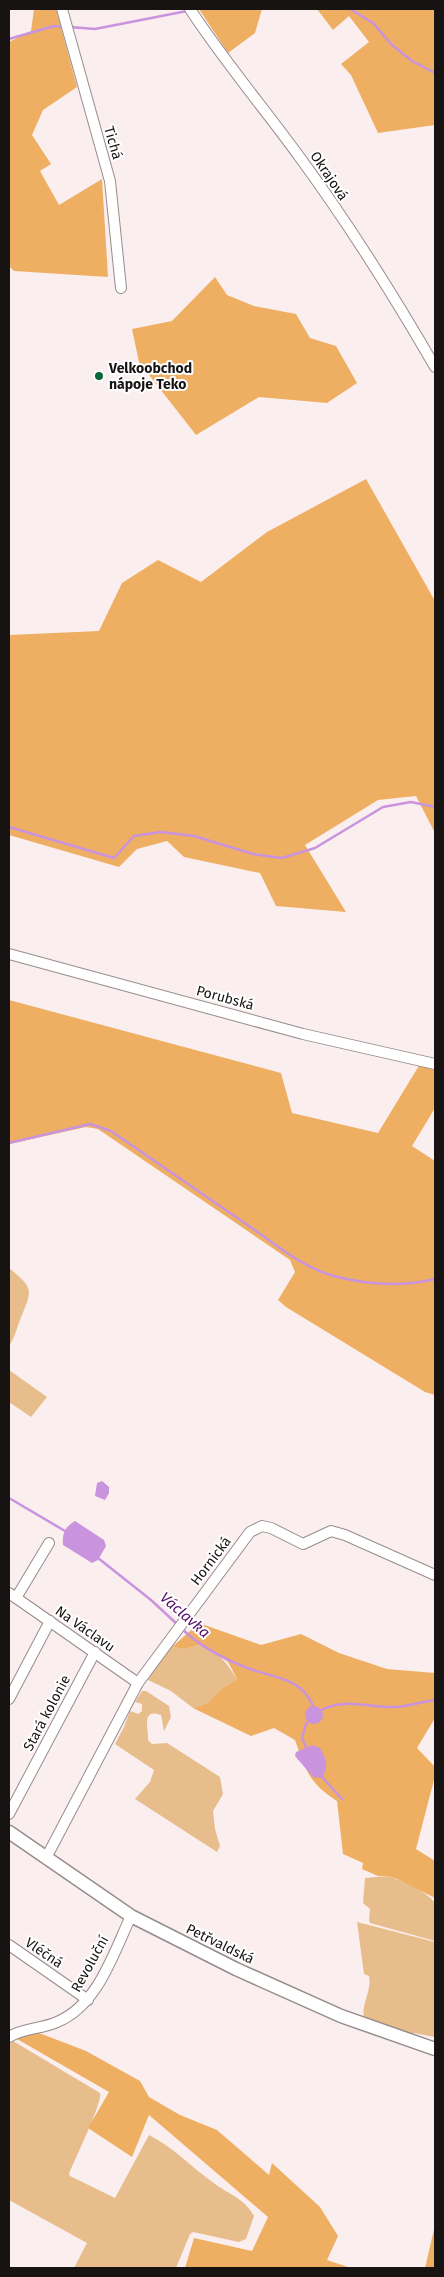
<svg xmlns="http://www.w3.org/2000/svg" width="444" height="2277" viewBox="0 0 444 2277" font-family="'Fira Sans',sans-serif">
  <rect width="100%" height="100%" fill="#fbeeef"/>
  <!-- green -->
  <g fill="#e8bd8c">
    <path d="M9 1268C35 1289 32 1290 20 1320 16 1330 15 1337 9 1346Z"/>
    <path d="M9 1370 47 1397 31 1417 9 1402Z"/>
    <path d="M199 1645C219 1652 226 1662 237 1679L208 1703 193 1708 171 1691 148 1680 168 1649 172 1647 185 1649Z"/>
    <path d="M142 1691H146L169 1706 171 1717 164 1731 161 1715C140 1707 149 1731 148 1740L152 1744 167 1743 220 1777 223 1794 213 1811 215 1829 220 1846 217 1852 135 1799 150 1782 154 1770 115 1744 124 1727 130 1711 138 1714 142 1711V1704L135 1702Z"/>
    <path d="M388 1876C404 1882 425 1890 435 1903V1941L370 1923 369 1920 370 1909 363 1903 365 1878Z"/>
    <path d="M357 1922 435 1942V2037L414 2033 409 2034 364 2018C361 2004 372 1991 369 1976L364 1974Z"/>
    <path d="M13 2041 100 2093C103 2102 74 2161 69 2174L70 2176 115 2198 149 2135C175 2148 192 2168 215 2184 230 2195 245 2199 254 2216L246 2239 239 2242 193 2232 190 2234 176 2268H74L87 2243 9 2200V2043Z"/>
  </g>
  <!-- forest -->
  <g fill="#eeaf63">
    <path d="M34 9H56L77 87 43 110 32 135 51 164 40 171 59 205 102 179 108 277 14 271 9 266V42L31 31Z"/>
    <path d="M199 9H262L255 33 228 53Z"/>
    <path d="M317 9H435V125L378 133 351 75 341 64 369 42 349 16 333 30Z"/>
    <path d="M215 277 227 295 254 306 296 314 310 338 336 346 357 383 327 403 259 397 196 435 139 362 132 329 172 321Z"/>
    <path d="M366 479 435 601V833L416 796 378 800 305 845 346 912 276 906 260 873 184 857 167 841 137 849 119 867 9 835V635L99 631 122 583 158 560 201 582 267 532Z"/>
    <path d="M9 1000 281 1073 292 1113 378 1133 420 1064 435 1068V1108L412 1146 435 1161V1395L425 1392 286 1307 278 1300 295 1272 290 1260 98 1129 86 1127 9 1144Z"/>
    <path d="M199 1623 261 1645 301 1634 339 1653 387 1669 435 1673V1718L417 1748 435 1767V1776L416 1849 435 1861V1898L397 1879 388 1876H378L362 1869 363 1863 343 1854 337 1801C309 1783 306 1771 295 1740L274 1728 251 1736 193 1708 208 1703 221 1690 237 1679 228 1662 207 1647 199 1645 185 1649 172 1647Z"/>
    <path d="M34 2031 86 2051 140 2081 149 2097 180 2115 217 2130 269 2175 272 2163 320 2207 338 2236 327 2260 351 2268H185L194 2238 252 2251 268 2217 149 2115 132 2157 88 2128 109 2092 17 2039Z"/>
    <path d="M435 2225V2268H425Z"/>
  </g>
  <!-- water -->
  <g fill="#c993dd">
    <path d="M102 1481 109 1487V1493L105 1500 95 1496 97 1483Z"/>
    <path d="M75 1521 104 1540 106 1546 98 1560 92 1563 63 1545C62 1533 65 1527 75 1521Z"/>
    <circle cx="314" cy="1715" r="9"/>
    <path d="M313 1745 320 1748C326 1759 330 1767 321 1778L313 1777 295 1756 296 1752Z"/>
  </g>
  <g fill="none" stroke-linecap="round" stroke-linejoin="round">
    <!-- stream -->
    <g stroke="#c993dd" stroke-width="2.5">
      <path d="M350 9 373 23 391 44 412 61 435 73"/>
      <path d="M70 27 95 29 187 11"/>
      <path d="M9 39 54 26 64 27"/>
      <path d="M9 827 114 858 134 836 161 832 194 836 253 854 282 858 315 848 383 807 411 802 435 807"/>
      <path d="M9 1143 90 1124 111 1131C157 1163 203 1194 249 1226 275 1244 303 1268 334 1276 368 1285 402 1287 435 1279"/>
      <path d="M9 1498 65 1531"/>
      <path d="M98 1558 151 1600 178 1625"/>
      <path d="M182 1629C200 1646 222 1658 245 1667 271 1678 301 1676 313 1706"/>
      <path d="M319 1711C345 1697 369 1708 396 1707 409 1706 422 1702 435 1700"/>
      <path d="M307 1749 302 1738 306 1724 309 1720"/>
      <path d="M321 1776 342 1799"/>
    </g>
    <defs>
      <g id="minor">
        <path d="M62 9 110 181 121 288"/>
        <path d="M190 9C224 61 264 108 301 159 350 226 394 296 435 367"/>
        <path d="M9 954 303 1034 435 1064"/>
        <path d="M9 1593 138 1683"/>
        <path d="M16 1598 49 1543"/>
        <path d="M9 1699 50 1621"/>
        <path d="M9 1814 95 1652"/>
        <path d="M46 1858 138 1683 250 1532 262 1526 271 1528 303 1544 331 1531 345 1535 435 1575"/>
        <path d="M9 1945 88 2000"/>
        <path d="M9 2037C23 2028 42 2029 57 2022 98 2005 113 1954 131 1916"/>
      </g>
      <path id="tertiary" d="M9 1832 131 1916 236 1969 341 2016 435 2049"/>
    </defs>
    <!-- minor casing -->
    <use href="#minor" stroke="#978c8c" stroke-width="12"/>
    <!-- tertiary casing -->
    <use href="#tertiary" stroke="#978c8c" stroke-width="15"/>
    <!-- minor -->
    <use href="#minor" stroke="#fff" stroke-width="10"/>
    <!-- tertiary -->
    <use href="#tertiary" stroke="#fff" stroke-width="12"/>
  </g>
  <!-- markers -->
  <circle fill="#0a673a" stroke="#fff" stroke-width="2" cx="99" cy="376" r="5"/>
  <g text-anchor="middle" dominant-baseline="central" stroke-width="4" stroke-linejoin="round" paint-order="stroke">
    <!-- street labels -->
    <g font-size="14" fill="#171313" stroke="#fff">
      <text transform="translate(113 143) rotate(74)">Tichá</text>
      <text transform="translate(329 176) rotate(56)">Okrajová</text>
      <text transform="translate(225 998) rotate(15)">Porubská</text>
      <text transform="translate(211 1561) rotate(-53)">Hornická</text>
      <text transform="translate(85 1629) rotate(35)">Na Václavu</text>
      <text transform="translate(47 1713) rotate(-62)">Stará kolonie</text>
      <text transform="translate(220 1944) rotate(26)">Petřvaldská</text>
      <text transform="translate(44 1953) rotate(34)">Vléčná</text>
      <text transform="translate(90 1964) rotate(-61)">Revoluční</text>
    </g>
    <!-- poi labels -->
    <g font-size="14" font-weight="bold" fill="#171313" stroke="#fff" text-anchor="start">
      <text x="109" y="368">Velkoobchod<tspan x="109" dy="16">nápoje Teko</tspan></text>
    </g>
    <!-- water labels -->
    <g font-size="15" font-style="italic" fill="#540d68" stroke="#fff">
      <text transform="translate(185 1615) rotate(41)">Václavka</text>
    </g>
  </g>
  <!-- border -->
  <rect width="444" height="2277" fill="none" stroke="#171313" stroke-width="20"/>
</svg>
